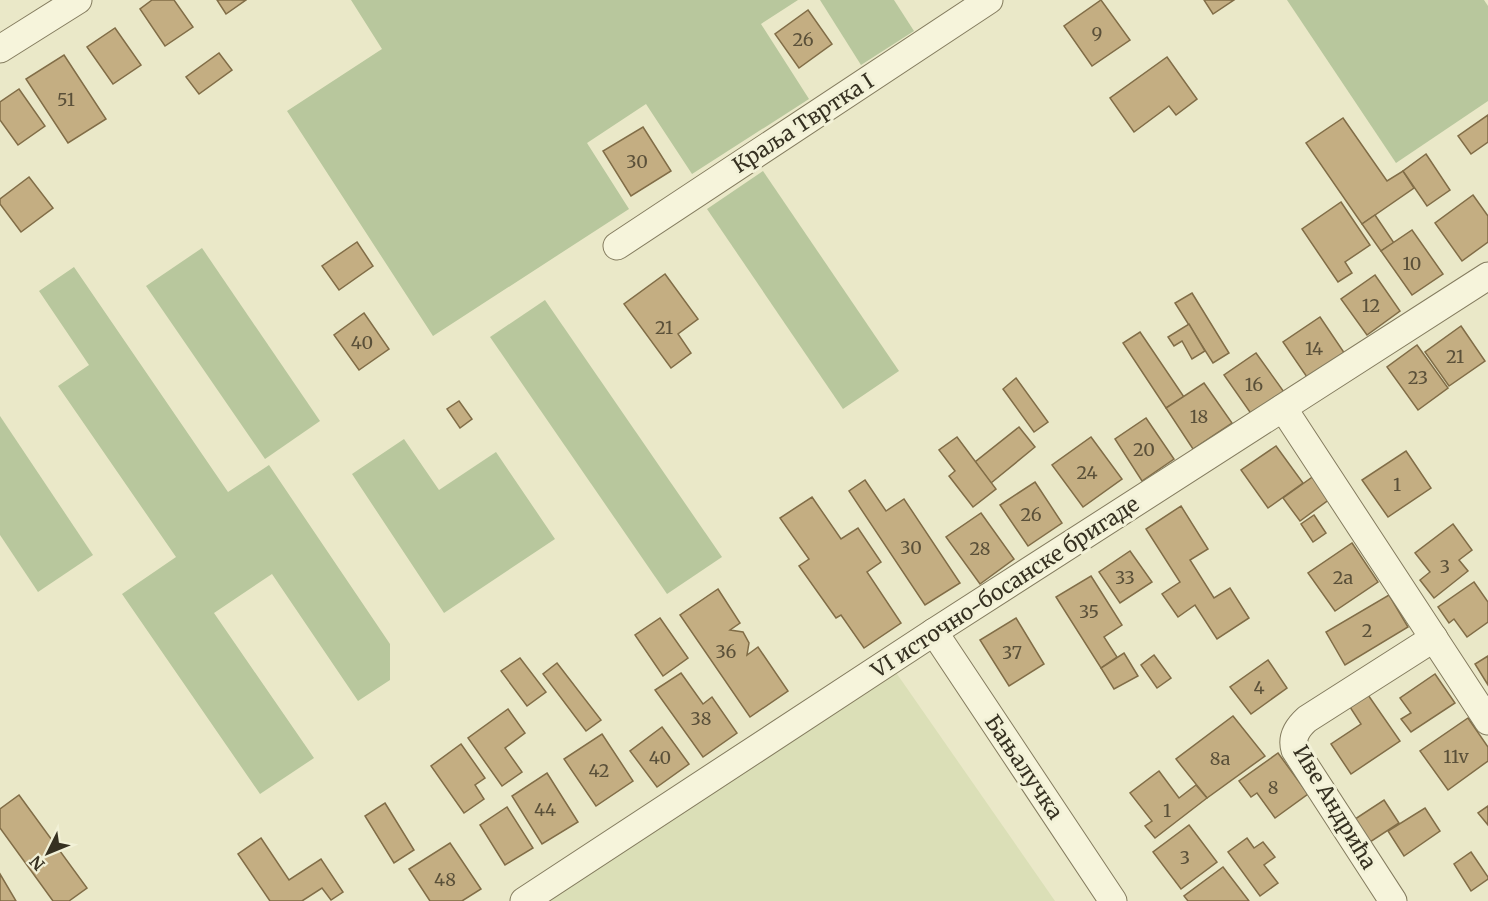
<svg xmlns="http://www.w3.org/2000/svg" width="1488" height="901" viewBox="0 0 1488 901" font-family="Merriweather,serif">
  <rect width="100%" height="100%" fill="#eae8c8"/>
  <!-- farmland -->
  <path fill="#dbdfb7" d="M888 661 1055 901H533Z"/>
  <!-- green -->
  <g fill="#b8c79d">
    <path d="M351 0H798L761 24 809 99 692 174 646 104 587 143 629 209 433 336 287 111 382 49Z"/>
    <path d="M820 0H894L914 31 861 65Z"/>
    <path d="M1287 0H1484L1488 6V101L1396 163Z"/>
    <path d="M763 171 899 371 843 409 707 209Z"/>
    <path d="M202 248 320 421 265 459 146 286Z"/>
    <path d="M74 267 228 492 269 465 390 644V680L358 701 272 574 214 613 314 758 260 794 122 594 176 557 58 386 89 365 39 291Z"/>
    <path d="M545 300 722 557 667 594 490 337Z"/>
    <path d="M0 416 93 555 38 592 0 535Z"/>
    <path d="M404 439 439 490 496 452 555 539 444 613 352 474Z"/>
  </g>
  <!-- building -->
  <g fill="#c4ae82" stroke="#816d47" stroke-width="1.5">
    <path d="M152 0H174L193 27 165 46 140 9Z"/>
    <path d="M217 0H246L226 14Z"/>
    <path d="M1101 0 1130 40 1092 66 1064 26Z"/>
    <path d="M1204 0H1234L1213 14Z"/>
    <path d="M808 10 832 44 799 68 775 34Z"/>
    <path d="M115 28 141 65 113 84 87 47Z"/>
    <path d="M219 53 232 70 199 94 186 77Z"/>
    <path d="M64 55 106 119 68 143 26 79Z"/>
    <path d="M1167 57 1197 99 1176 115 1169 106 1134 132 1110 98Z"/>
    <path d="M19 89 45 126 18 145 0 120V102Z"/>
    <path d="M1488 115V142L1471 154 1458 136Z"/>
    <path d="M1343 118 1387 181 1403 171 1414 188 1362 224 1306 143Z"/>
    <path d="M643 127 671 171 631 196 603 151Z"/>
    <path d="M1426 154 1450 190 1427 206 1403 171Z"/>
    <path d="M29 177 53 208 21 232 0 204V199Z"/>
    <path d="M1473 195 1488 216V242L1462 261 1435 223Z"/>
    <path d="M1341 202 1370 245 1345 262 1352 273 1338 282 1302 229Z"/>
    <path d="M1375 215 1394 243 1381 251 1362 224Z"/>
    <path d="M1412 230 1443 274 1412 295 1381 251Z"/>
    <path d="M357 242 373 266 339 290 322 266Z"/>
    <path d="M665 274 698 319 678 334 691 353 671 368 624 304Z"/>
    <path d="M1375 275 1400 311 1367 335 1341 299Z"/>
    <path d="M1192 293 1229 353 1213 363 1175 303Z"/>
    <path d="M364 313 389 349 359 370 334 335Z"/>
    <path d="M1320 317 1345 354 1309 380 1283 342Z"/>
    <path d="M1189 324 1205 351 1192 359 1182 341 1174 346 1168 337Z"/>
    <path d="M1461 326 1485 361 1449 386 1425 352Z"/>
    <path d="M1140 332 1184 397 1166 408 1123 343Z"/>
    <path d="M1417 345 1448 388 1418 410 1387 367Z"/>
    <path d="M1256 353 1284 392 1252 415 1224 375Z"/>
    <path d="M1016 378 1048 422 1034 432 1003 389Z"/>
    <path d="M1204 383 1232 423 1193 449 1166 408Z"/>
    <path d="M459 401 472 419 460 428 447 409Z"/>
    <path d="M1146 418 1174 459 1142 481 1115 439Z"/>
    <path d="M1019 427 1035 447 991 483 975 462Z"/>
    <path d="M957 437 996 489 973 507 949 476 955 471 939 450Z"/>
    <path d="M1091 437 1122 479 1083 507 1052 465Z"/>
    <path d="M1276 446 1303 483 1268 508 1241 470Z"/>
    <path d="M1406 451 1431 488 1388 517 1362 480Z"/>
    <path d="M1318 473 1334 496 1300 521 1283 498Z"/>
    <path d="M865 480 886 511 904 499 960 583 925 605 849 491Z"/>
    <path d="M1035 482 1062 523 1028 546 1000 505Z"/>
    <path d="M812 497 841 539 858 528 881 562 867 572 901 623 864 648 841 615 836 618 799 566 809 559 780 518Z"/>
    <path d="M1181 506 1208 549 1190 560 1214 598 1230 588 1249 618 1217 639 1195 605 1178 617 1162 594 1180 582 1146 529Z"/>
    <path d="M981 513 1014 559 980 584 946 537Z"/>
    <path d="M1314 515 1326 533 1313 542 1301 524Z"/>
    <path d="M1453 524 1472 550 1459 560 1468 571 1434 598 1420 580 1430 572 1415 553Z"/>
    <path d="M1352 543 1378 582 1335 611 1308 573Z"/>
    <path d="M1130 551 1152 582 1120 603 1099 572Z"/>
    <path d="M1091 576 1122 625 1104 637 1117 657 1101 668 1056 597Z"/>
    <path d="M1474 582 1488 602V622L1467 637 1454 619 1449 623 1438 607Z"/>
    <path d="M718 589 740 623 730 630 743 632 749 643 747 655 758 647 788 691 750 717 680 615Z"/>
    <path d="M1389 595 1408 627 1345 665 1326 632Z"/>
    <path d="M660 618 688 658 663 676 635 635Z"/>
    <path d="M1016 618 1044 664 1009 686 980 640Z"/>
    <path d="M1124 653 1138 676 1114 689 1101 668Z"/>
    <path d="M1154 655 1171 678 1157 688 1141 665Z"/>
    <path d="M1488 656V685L1475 664Z"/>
    <path d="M520 658 546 692 527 706 501 671Z"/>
    <path d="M1268 660 1287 688 1251 714 1230 687Z"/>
    <path d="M557 663 601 720 586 731 543 674Z"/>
    <path d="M681 673 703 704 712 697 737 733 703 757 655 690Z"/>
    <path d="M1435 674 1455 703 1411 732 1401 719 1411 713 1400 698Z"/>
    <path d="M1366 692 1400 741 1351 774 1331 744 1361 724 1348 704Z"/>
    <path d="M508 709 525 733 505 748 522 772 502 786 468 738Z"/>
    <path d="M1233 716 1265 756 1207 798 1176 759Z"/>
    <path d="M1468 718 1488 747V761L1448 790 1420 751Z"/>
    <path d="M662 727 689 764 657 787 630 751Z"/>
    <path d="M602 734 633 781 596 806 564 759Z"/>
    <path d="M461 744 485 778 475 785 484 799 464 813 431 766Z"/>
    <path d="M1278 753 1308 794 1275 818 1257 793 1251 797 1239 781Z"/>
    <path d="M1159 771 1179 798 1196 785 1207 798 1155 838 1145 826 1152 821 1130 793Z"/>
    <path d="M547 773 578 822 542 844 512 796Z"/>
    <path d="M19 795 87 888 69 901H53L0 828V809Z"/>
    <path d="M1384 800 1399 823 1364 846 1349 823Z"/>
    <path d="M385 803 414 850 394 863 365 816Z"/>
    <path d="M1488 806V825L1478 813Z"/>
    <path d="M507 807 533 848 505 865 480 825Z"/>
    <path d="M1425 808 1440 831 1404 856 1388 831Z"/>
    <path d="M1189 825 1217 862 1181 889 1153 852Z"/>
    <path d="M261 838 289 880 321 859 343 892 331 900 322 888 302 901H270L238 854Z"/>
    <path d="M1247 838 1254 848 1263 842 1275 857 1264 865 1278 883 1260 896 1228 852Z"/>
    <path d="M450 843 481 889 462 901H430L409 869Z"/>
    <path d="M1471 852 1488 877V879L1471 891 1454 864Z"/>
    <path d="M1223 867 1249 901H1188L1184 896Z"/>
    <path d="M0 874 16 901H0Z"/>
  </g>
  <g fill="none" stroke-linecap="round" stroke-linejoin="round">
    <defs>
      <g id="minor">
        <path d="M0 49 78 0"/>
        <path d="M617 246 989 0"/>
        <path d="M1283 408 1488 721"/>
        <path d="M934 632 1113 901"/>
        <path d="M524 901 934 632 1488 276"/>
        <path d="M1393 901 1295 750C1291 737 1297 728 1307 719L1434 638"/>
      </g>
    </defs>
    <!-- minor casing -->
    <use href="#minor" stroke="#847c5f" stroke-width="29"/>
    <!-- minor -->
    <use href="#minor" stroke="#f6f4db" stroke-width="27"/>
  </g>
  <g text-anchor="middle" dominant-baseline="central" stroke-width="6" stroke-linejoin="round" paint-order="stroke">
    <!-- number labels -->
    <g font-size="18" fill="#5a5039">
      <text x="1097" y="33">9</text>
      <text x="803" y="39">26</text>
      <text x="66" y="99">51</text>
      <text x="637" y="161">30</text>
      <text x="1412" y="263">10</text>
      <text x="1371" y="305">12</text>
      <text x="664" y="327">21</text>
      <text x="362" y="342">40</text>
      <text x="1314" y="348">14</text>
      <text x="1455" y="356">21</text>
      <text x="1418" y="377">23</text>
      <text x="1254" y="384">16</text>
      <text x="1199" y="416">18</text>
      <text x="1144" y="449">20</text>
      <text x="1087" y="472">24</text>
      <text x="1397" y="484">1</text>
      <text x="1031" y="514">26</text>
      <text x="911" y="547">30</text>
      <text x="980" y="548">28</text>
      <text x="1445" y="566">3</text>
      <text x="1125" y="577">33</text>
      <text x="1343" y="577">2a</text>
      <text x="1089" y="611">35</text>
      <text x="1367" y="630">2</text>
      <text x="726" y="651">36</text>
      <text x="1012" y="652">37</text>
      <text x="1259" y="687">4</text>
      <text x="701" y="718">38</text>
      <text x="1456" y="756">11v</text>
      <text x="660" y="757">40</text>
      <text x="1220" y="758">8a</text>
      <text x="599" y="770">42</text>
      <text x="1273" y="787">8</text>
      <text x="545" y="809">44</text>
      <text x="1167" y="810">1</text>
      <text x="1185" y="857">3</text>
      <text x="445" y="879">48</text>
    </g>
    <!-- street labels -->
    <g font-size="21" fill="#363121" stroke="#f2f1d7">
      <text transform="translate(803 123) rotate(-33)">Краља Твртка I</text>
      <text transform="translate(1005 587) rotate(-33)">VI источно-босанске бригаде</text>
      <text transform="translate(1024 767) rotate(56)">Бањалучка</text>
      <text transform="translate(1335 807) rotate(59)">Иве Андрића</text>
    </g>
  </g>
  <!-- north arrow -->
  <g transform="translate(48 853) rotate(227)" stroke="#f2f1d7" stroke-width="4.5" paint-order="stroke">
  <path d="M0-4.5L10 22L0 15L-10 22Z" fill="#363121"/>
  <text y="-9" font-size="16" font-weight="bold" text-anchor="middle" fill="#363121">N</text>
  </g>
</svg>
